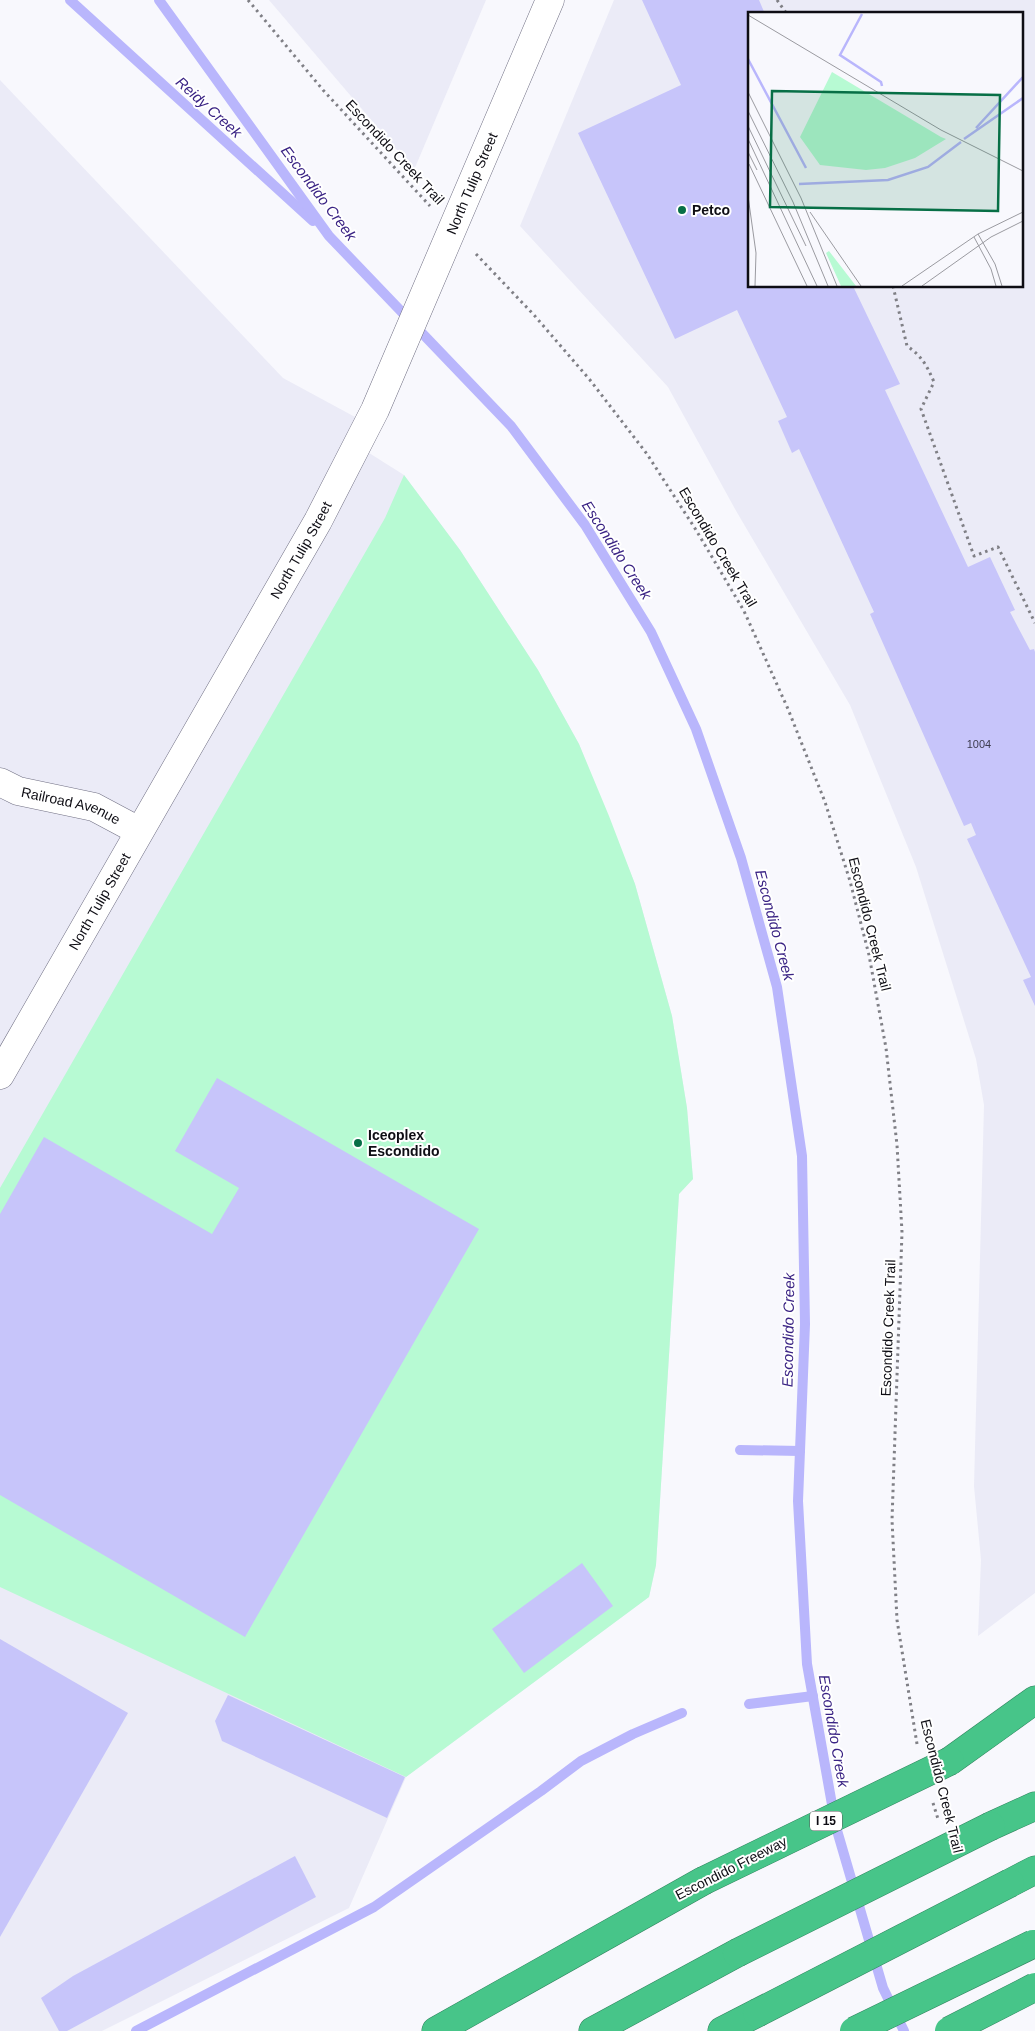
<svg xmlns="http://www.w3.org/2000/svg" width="1035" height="2031" viewBox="0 0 1035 2031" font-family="Arial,sans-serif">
  <rect width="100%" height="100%" fill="#f8f8fd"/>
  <!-- built -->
  <g fill="#ebebf7" fill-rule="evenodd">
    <path d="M269 0H486L414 170Z"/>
    <path d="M614 0H1035V1593L978 1636 981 1560 974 1486 984 1105 976 1059 916 867 850 705 735 509 668 387 520 226ZM749 14H1021V286H749Z"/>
    <path d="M0 80 283 378 368 424 358 446 404 475 460 550 538 670 579 744 635 884 672 1016 687 1108 693 1179 679 1194 656 1565 649 1597 406 1777 349 1908 102 2031H0Z"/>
  </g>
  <!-- green -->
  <path fill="#b7fad3" d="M404 475 460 550 538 670 579 744 609 816 635 884 672 1016 687 1108 693 1179 679 1194 656 1565 649 1597 406 1777 0 1587V1188L385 518Z"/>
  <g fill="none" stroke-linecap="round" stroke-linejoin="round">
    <!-- stream -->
    <g stroke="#b9b6fc" stroke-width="10">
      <path d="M70 0 313 221"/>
      <path d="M159 0 329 236 511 426 585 525 651 632 696 729 741 858 777 987 802 1156 805 1324 798 1501 807 1664 836 1827 883 1988 904 2031"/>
      <path d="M740 1450 800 1451"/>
      <path d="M749 1704 813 1696"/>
      <path d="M136 2031 374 1907 541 1791 581 1761 633 1734 682 1713"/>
    </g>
  </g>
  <!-- building -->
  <g fill="#c7c5fa">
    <path d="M642 0H759L765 14H749V286H853L900 384 885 390 968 567 990 557 1015 610 1010 612 1030 650 1034 649 1035 652V1006L1023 980 1031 977 967 839 976 835 971 823 964 826 870 614 874 612 799 449 792 453 778 421 787 417 737 310 675 339 578 133 681 85Z"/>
    <path d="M217 1078 479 1229 245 1637 0 1495V1214L44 1137 212 1234 239 1188 175 1151Z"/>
    <path d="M582 1563 613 1606 524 1673 492 1629Z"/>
    <path d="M0 1639 128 1713 0 1937Z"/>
    <path d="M228 1695 405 1777 387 1818 222 1741 215 1721Z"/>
    <path d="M295 1856 316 1897 67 2031H59L41 1998 73 1976Z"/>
  </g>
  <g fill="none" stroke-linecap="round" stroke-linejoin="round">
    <defs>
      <g id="minor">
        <path id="s1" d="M0 782 18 791 94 807 139 831"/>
        <path id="s2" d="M0 1075 318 521 375 410 550 0"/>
      </g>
      <g id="highway">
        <path d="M950 1761 1035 1700"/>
        <path d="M991 1826 1035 1806"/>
        <path d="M1010 1883 1035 1870"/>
        <path d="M436 2031 703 1881"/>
        <path d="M593 2031 737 1953"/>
        <path d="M722 2031 757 2013"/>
      </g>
    </defs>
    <!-- minor casing -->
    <use href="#minor" stroke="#717084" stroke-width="29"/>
    <!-- highway casing -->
    <use href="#highway" stroke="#338560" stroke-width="29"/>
    <!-- path -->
    <g stroke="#7f7f85" stroke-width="3" stroke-dasharray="2.5 4" stroke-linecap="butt">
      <path d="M248 0 323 90 430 206"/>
      <path d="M777 0 787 14"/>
      <path d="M476 254 534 315 590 380 647 454 696 530 744 611 788 709 825 802 850 881 869 955 886 1048 897 1145 902 1232 892 1520 897 1620 917 1744"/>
      <path d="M893 286 907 346C922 356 927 366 934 382L921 409 974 556 998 547 1035 623"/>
      <path d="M933 1803 938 1819"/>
    </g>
    <!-- minor -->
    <use href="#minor" stroke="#fff" stroke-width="28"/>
    <!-- highway -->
    <use href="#highway" stroke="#47c589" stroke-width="28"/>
    <defs>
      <g id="highway-bridge">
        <path d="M703 1881 950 1761"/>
        <path d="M737 1953 991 1826"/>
        <path d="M757 2013 1010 1883"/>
        <path d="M854 2031 1033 1944"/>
        <path d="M949 2031 1035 1987"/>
      </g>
    </defs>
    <!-- highway-bridge casing -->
    <use href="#highway-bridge" stroke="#338560" stroke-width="29" stroke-linecap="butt"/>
    <!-- highway-bridge -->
    <use href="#highway-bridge" stroke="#47c589" stroke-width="28"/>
  </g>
  <!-- markers -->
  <g fill="#076f46" stroke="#fff" stroke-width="2">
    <circle cx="682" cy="210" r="5"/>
    <circle cx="358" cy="1143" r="5"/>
  </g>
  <g text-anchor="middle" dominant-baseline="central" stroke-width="4" stroke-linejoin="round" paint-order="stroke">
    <!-- number labels -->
    <g font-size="11" fill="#3c3b4e">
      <text x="979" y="744">1004</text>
    </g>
    <!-- shield labels -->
    <rect fill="#fff" stroke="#56565a" stroke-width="1" x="810" y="1811.5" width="32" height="19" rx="4"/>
    <g font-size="12" font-weight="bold" fill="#0e0d14">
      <text x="826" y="1821">I 15</text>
    </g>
    <!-- street labels -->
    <g font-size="14" fill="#0e0d14" stroke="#fff">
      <text transform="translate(395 152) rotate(47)">Escondido Creek Trail</text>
      <text stroke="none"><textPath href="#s2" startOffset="1010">North Tulip Street</textPath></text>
      <text transform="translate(718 547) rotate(59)">Escondido Creek Trail</text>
      <text stroke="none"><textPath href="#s2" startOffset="605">North Tulip Street</textPath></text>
      <text stroke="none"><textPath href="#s1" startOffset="75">Railroad Avenue</textPath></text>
      <text stroke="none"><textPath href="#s2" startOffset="200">North Tulip Street</textPath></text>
      <text transform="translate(870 924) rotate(76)">Escondido Creek Trail</text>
      <text transform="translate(888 1328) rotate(-88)">Escondido Creek Trail</text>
      <text transform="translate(942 1786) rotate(76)">Escondido Creek Trail</text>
      <text transform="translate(731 1868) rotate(-27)">Escondido Freeway</text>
    </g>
    <!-- poi labels -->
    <g font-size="14" font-weight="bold" fill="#0e0d14" stroke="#fff" text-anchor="start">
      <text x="692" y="210">Petco</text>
      <text x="368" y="1135">Iceoplex<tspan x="368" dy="16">Escondido</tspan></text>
    </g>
    <!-- water labels -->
    <g font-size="15" font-style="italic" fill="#3a2384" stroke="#fff">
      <text transform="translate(209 107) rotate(42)">Reidy Creek</text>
      <text transform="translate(319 193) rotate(53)">Escondido Creek</text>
      <text transform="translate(617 550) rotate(57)">Escondido Creek</text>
      <text transform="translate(775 925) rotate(75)">Escondido Creek</text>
      <text transform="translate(788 1330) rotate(-89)">Escondido Creek</text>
      <text transform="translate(834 1731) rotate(80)">Escondido Creek</text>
    </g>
  </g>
  <!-- overview -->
  <g transform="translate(748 12)">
    <rect width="275" height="275" fill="#f8f8fd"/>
    <path d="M84 60 193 125 198 127 167 146 137 156 118 158 72 153 52 125ZM81 239 108 274H93L78 241Z" fill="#b7fad3"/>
    <path fill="none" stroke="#b9b6fc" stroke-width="2.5" d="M114 2 92 43 133 70 134 74M0 47 58 156M228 116 275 65M216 127 275 86M51 172 140 168 180 155 213 130"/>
    <path fill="none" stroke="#9a9aa0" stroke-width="1" d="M0 3 193 118 275 159M0 80 53 186 89 274M0 99 45 190 80 274M0 114 58 234M0 127 69 274M0 140 9 158M1 152 59 274M0 184 8 241 7 274M62 200 113 274M230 222 247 252 254 274M226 225 243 257 248 274M154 274 230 222 275 200M174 274 243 225 275 209"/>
    <path fill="#076f46" fill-opacity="0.15" stroke="#076f46" stroke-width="2.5" d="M24 79 252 83 250 199 22 195Z"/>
    <rect width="275" height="275" fill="none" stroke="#0e0d14" stroke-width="2.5"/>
  </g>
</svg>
